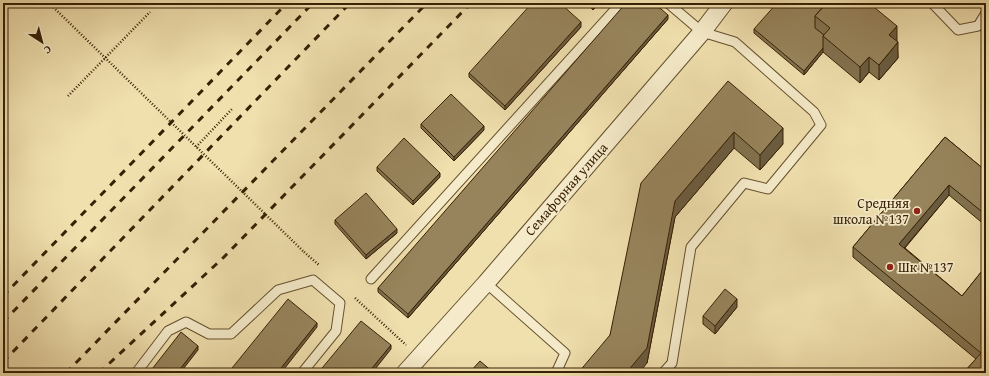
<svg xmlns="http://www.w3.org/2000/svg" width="989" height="376" viewBox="0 0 989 376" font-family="'Gentium Book Plus',serif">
  <rect width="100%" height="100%" fill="#f0e0ae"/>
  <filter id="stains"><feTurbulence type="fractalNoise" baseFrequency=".005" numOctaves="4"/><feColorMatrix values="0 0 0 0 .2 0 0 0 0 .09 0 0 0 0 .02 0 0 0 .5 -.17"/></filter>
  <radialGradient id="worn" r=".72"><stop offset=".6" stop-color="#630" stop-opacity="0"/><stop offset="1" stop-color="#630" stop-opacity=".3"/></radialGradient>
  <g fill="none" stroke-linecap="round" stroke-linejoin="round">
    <defs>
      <g id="lane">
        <path d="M932 3 958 30 978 26 986 13"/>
        <path d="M371 279 621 3"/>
        <path d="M486 283 565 353 556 373"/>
        <path d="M136 373 168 331 186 322 209 334H231L278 290 313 280 340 303 336 331 302 373"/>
        <path d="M663 373 672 363 691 247 744 183 768 189 821 125 814 112 735 42 702 32 668 3"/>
      </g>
      <path id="street" d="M405 373 486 283 702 32 724 3"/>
    </defs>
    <!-- lane casing -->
    <use href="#lane" stroke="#65502e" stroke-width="11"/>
    <!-- street casing -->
    <use href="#street" stroke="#65502e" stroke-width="19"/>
    <!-- path -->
    <g stroke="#372004" stroke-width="2.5" stroke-dasharray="1 2" stroke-linecap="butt">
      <path d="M68 96 150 12"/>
      <path d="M196 147 232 109"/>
      <path d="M304 252 319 265"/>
      <path d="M355 298 406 345"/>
    </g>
    <!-- lane -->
    <use href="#lane" stroke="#f5ebca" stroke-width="9"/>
    <!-- street -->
    <use href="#street" stroke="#f5ebca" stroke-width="17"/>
    <!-- rail -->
    <g stroke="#372004" stroke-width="3" stroke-dasharray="7 7" stroke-linecap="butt">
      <path d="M3 296 287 3"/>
      <path d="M3 322 313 3"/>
      <path d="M3 362 350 3"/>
      <path d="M66 373 427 3"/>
      <path d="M99 373 224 257 471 3"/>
    </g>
    <!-- path-bridge -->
    <path stroke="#372004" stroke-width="2.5" stroke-dasharray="1 2" stroke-linecap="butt" d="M49 3 304 252"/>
  </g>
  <!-- wall -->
  <g fill="#82724f" stroke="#372004">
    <path d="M586 3H600L593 10Z"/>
    <path d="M873 3 871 5 897 41 898 58 879 80 869 72 860 83 823 52 804 75 754 33V29Z"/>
    <path d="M668 19 408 318 378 292V288Z"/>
    <path d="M581 27 505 110 469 77V73Z"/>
    <path d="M728 81 783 144 760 170 734 148 675 217 647 363 610 335Z"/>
    <path d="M421 124 484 130 454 161 421 128Z"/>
    <path d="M945 137 986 171V226L949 195 905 248 962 296 986 266V373H966V370L976 359 853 257V247Z"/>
    <path d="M377 167 440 177 413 205 377 171Z"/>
    <path d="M335 220 397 233 366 259 335 224Z"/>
    <path d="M737 307 715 334 703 324V316Z"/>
  </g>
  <!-- shaded-wall -->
  <g fill="#6a5c40" stroke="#372004">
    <path d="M596 3H600L593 10V6Z"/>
    <path d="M668 15V19L408 318V314Z"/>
    <path d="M581 22V27L505 110V106Z"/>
    <path d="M897 26V42L889 35Z"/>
    <path d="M898 42V58L879 80V65Z"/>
    <path d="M823 48V52L804 75V71Z"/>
    <path d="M869 57V72L860 83V67Z"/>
    <path d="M484 126V130L454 161V157Z"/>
    <path d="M783 128V144L760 170V155Z"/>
    <path d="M734 132V148L675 217 647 363 639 373H626L675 201Z"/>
    <path d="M440 173V177L413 205V201Z"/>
    <path d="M949 185V195L899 254V244Z"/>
    <path d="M397 229V233L366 259V255Z"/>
    <path d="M737 299V307L715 334V326Z"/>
    <path d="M317 323V327L281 373H277Z"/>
    <path d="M391 345V349L372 373H368Z"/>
    <path d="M198 346V350L180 373H177Z"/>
  </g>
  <!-- building -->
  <g fill="#97845c" stroke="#372004">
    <path d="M532 3H560L581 22 505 106 469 73Z"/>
    <path d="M591 3H596L593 6Z"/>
    <path d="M626 3H654L668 15 408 314 378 288Z"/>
    <path d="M777 3H826L815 16V28L824 35 823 36V48L804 71 754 29Z"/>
    <path d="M827 3H869L897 26 889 35 898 42 879 65 869 57 860 67 823 36 830 28 815 16Z"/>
    <path d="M728 81 783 128 760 155 734 132 675 201 647 348 626 373H578L610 335 641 183Z"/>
    <path d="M451 94 484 126 454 157 421 124Z"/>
    <path d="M945 137 986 171V215L949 185 899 244 962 296 986 266V373H970L966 370 981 353 853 247Z"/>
    <path d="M404 138 440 173 413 201 377 167Z"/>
    <path d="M366 193 397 229 366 255 335 220Z"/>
    <path d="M725 289 737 299 715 326 703 316Z"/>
    <path d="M288 299 317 323 277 373H228Z"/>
    <path d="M361 321 391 345 368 373H318Z"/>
    <path d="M181 332 198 346 177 373H149Z"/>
    <path d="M480 361 494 373H469Z"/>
  </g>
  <!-- markers -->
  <g fill="#8f2418" stroke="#f5ebca" stroke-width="1.5">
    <circle cx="917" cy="211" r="4"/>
    <circle cx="890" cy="267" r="4"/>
  </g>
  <g text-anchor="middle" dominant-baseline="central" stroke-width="3.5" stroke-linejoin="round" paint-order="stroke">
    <!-- street labels -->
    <g font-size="14" fill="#372004" stroke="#f5ebca">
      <text transform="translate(566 189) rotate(-49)">Семафорная улица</text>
    </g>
    <!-- poi labels -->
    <g font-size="14" fill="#372004" stroke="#f5ebca" text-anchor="end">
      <text x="909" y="203">Средняя<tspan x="909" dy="16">школа №137</tspan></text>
      <text x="898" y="267" text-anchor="start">Шк №137</text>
    </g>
  </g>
  <!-- margin -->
  <rect width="989" height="376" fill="none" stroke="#f0e0ae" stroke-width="16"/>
  <rect x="4" y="4" width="981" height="368" fill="none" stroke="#372004" stroke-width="2"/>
  <rect x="8" y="8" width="973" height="360" fill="none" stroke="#372004"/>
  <!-- north arrow -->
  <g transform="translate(42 42) rotate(144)" stroke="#f5ebca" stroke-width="3" paint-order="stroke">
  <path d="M0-3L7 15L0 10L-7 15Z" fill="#372004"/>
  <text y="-6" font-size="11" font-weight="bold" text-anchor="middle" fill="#372004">С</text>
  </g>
  <rect width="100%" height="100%" filter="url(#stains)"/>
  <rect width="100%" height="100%" fill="url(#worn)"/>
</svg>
